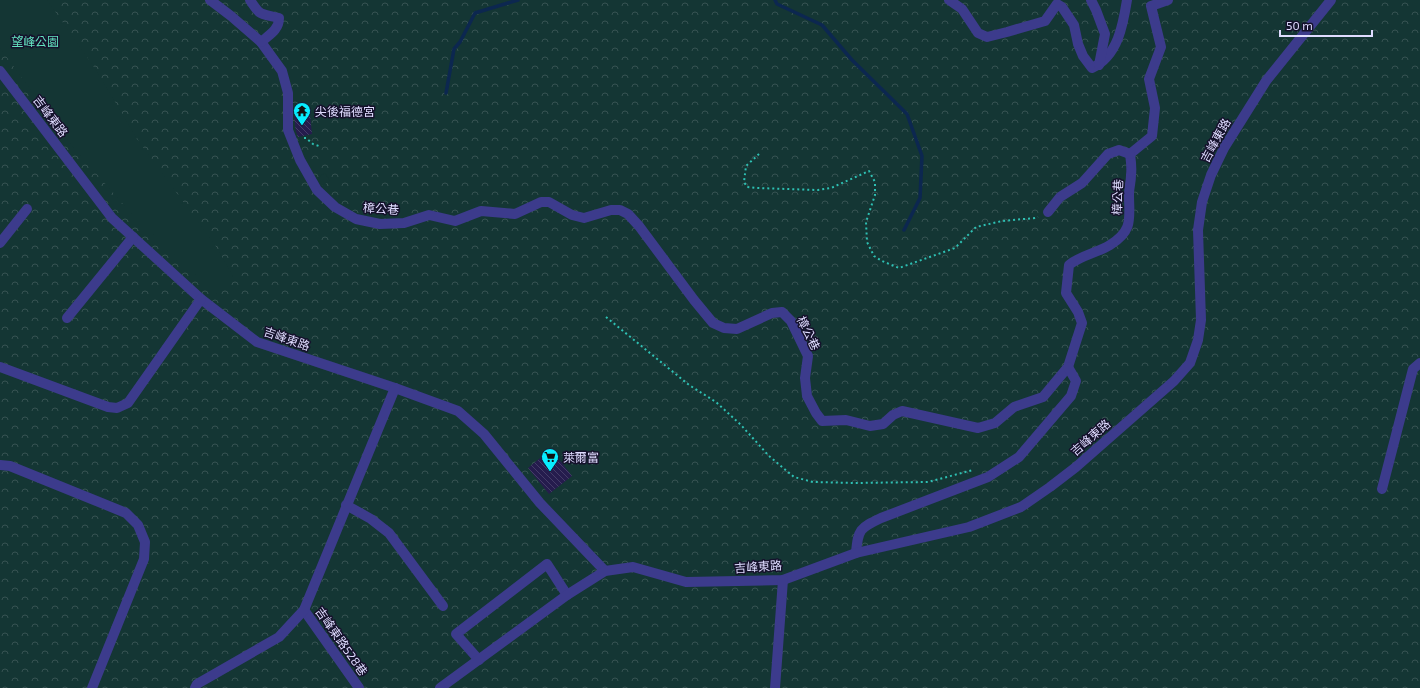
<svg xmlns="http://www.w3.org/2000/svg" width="1420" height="688" viewBox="0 0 1420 688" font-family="'Exo 2','Noto Sans TC',sans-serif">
  <defs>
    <pattern id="forest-crowns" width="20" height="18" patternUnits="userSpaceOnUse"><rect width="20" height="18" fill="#143634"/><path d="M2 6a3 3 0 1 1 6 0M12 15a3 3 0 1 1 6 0" fill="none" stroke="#365252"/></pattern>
    <pattern id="building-back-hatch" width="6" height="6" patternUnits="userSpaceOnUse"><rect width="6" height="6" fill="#251c4d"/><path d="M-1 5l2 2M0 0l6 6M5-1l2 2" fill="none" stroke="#443c68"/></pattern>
  </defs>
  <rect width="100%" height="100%" fill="#15112c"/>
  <!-- forest -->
  <rect fill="url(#forest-crowns)" x="0" y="0" width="1420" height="688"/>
  <!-- park -->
  <g fill="#143634">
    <path d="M0 0H47L96 70 137 139 215 245 233 276 216 294 132 214 73 147 0 48Z"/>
    <path d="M325 173 330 181 319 188 314 180Z"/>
  </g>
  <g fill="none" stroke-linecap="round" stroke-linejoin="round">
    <!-- stream -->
    <g stroke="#0c2750" stroke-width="3.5">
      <path d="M775 0 777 4 822 25 852 60 907 114 922 156 920 198 904 230"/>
      <path d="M446 93 454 49 460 42 475 13 518 0"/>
    </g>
  </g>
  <!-- building -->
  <g fill="url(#building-back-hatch)">
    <path d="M310 115 312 134 298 137 296 132 294 116Z"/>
    <path d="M551 449 572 476 549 494 528 468Z"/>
  </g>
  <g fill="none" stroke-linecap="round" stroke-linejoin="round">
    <!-- path -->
    <g stroke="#2ec0b3" stroke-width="2" stroke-dasharray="2 3" stroke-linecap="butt">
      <path d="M304 138H306L313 144 319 146"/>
      <path d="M759 154 746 166 744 182 747 187 756 188 818 190 831 188 869 171 875 182V195L866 222 867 242 874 256 882 261 899 268 955 248 976 227 1002 221 1035 218 1038 217"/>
      <path d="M606 317 689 385 716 402 741 425 769 456 794 477 813 482 854 483 928 482 973 470"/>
    </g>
    <!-- minor -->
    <g stroke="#3c3b8c" stroke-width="10">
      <path d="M210 0 231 16 261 42 282 71 288 93V130L300 160 317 190 335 207 356 219 380 224 404 223 429 215 455 221 481 211 515 214 541 202H549L572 215 584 218 611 210H620L628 214 639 226 694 300 713 323 724 328 737 329 772 313 782 312 791 321 808 356 805 378 807 396 816 413 822 421 846 420 870 426 883 424 893 415 902 411 978 428 995 423 1014 407 1043 397 1068 367 1082 323 1078 312 1066 293 1069 265C1081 255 1097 253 1110 245 1134 230 1129 218 1129 194 1129 188 1131 182 1131 175 1132 168 1131 161 1130 154L1152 136 1155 108 1149 79 1161 47 1151 6 1168 0"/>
      <path d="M250 0C261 17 260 13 279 18 279 30 269 35 261 42"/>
      <path d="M949 0 962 9 978 33 987 37 1007 32 1045 21 1057 4 1062 7 1074 25 1078 44 1083 56 1092 68C1118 56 1123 25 1127 0"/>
      <path d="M1091 0 1096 10 1105 34 1099 65"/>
      <path d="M0 71 112 218 201 299 257 342 395 388 458 411 484 434 540 503 605 571"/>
      <path d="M1048 212 1060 197 1082 183 1108 154 1119 150 1130 154"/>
      <path d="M0 243 27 209"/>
      <path d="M67 318 133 237"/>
      <path d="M0 367 108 407 117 408 128 403 201 299"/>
      <path d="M0 465 10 466 126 513 138 525 145 542 144 559 92 688"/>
      <path d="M1382 489 1413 369 1420 363"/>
      <path d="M346 505 371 519 389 533 443 606"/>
      <path d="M856 553C858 529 860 528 881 518L988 477 1019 457 1071 396 1076 381 1068 367"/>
      <path d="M304 610 359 688"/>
      <path d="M479 660 456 634 547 564 567 595"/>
      <path d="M195 688 197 684 279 637 304 610 395 388"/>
      <path d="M440 688 567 595 605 571 633 567 686 582 783 580 856 553 969 527 1021 507 1050 487 1076 467 1174 381 1190 363 1198 340 1201 320 1198 230 1202 202 1211 175 1224 148 1266 81 1331 0"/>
      <path d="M775 688 783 580"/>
    </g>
  </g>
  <!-- icons -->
  <defs>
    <symbol id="temple-pin" viewBox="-11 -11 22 30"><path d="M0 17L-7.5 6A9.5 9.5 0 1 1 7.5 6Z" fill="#08edff" stroke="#15112c"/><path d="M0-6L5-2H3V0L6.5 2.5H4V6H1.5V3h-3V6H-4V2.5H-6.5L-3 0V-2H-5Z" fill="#111"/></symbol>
    <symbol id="supermarket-pin" viewBox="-11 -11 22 30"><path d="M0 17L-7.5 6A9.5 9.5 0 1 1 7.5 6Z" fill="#08edff" stroke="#15112c"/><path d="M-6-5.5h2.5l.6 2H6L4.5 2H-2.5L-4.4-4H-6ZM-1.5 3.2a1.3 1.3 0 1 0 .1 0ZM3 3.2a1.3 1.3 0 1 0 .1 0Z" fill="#111"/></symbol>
  </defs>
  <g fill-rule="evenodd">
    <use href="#temple-pin" x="292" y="101" width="20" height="27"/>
    <use href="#supermarket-pin" x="540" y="447" width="20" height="27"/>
  </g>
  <g text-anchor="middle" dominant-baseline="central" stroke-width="3" stroke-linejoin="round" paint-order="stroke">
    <!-- park labels -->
    <g font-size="12" fill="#63e3c0" stroke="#15112c">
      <text x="35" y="41">望峰公園</text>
    </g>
    <!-- poi labels -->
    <g font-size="12" fill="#dfdcff" stroke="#15112c" text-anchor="start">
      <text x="315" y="111">尖後福德宮</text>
      <text x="563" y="457">萊爾富</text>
    </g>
    <!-- street labels -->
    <g font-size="12" fill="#dfdcff" stroke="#15112c">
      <text transform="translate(51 116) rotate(53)">吉峰東路</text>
      <text transform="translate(1215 140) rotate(-61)">吉峰東路</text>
      <text transform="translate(1117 197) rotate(-88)">樟公巷</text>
      <text transform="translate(381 208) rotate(4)">樟公巷</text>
      <text transform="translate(809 333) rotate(64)">樟公巷</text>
      <text transform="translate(287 338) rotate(19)">吉峰東路</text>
      <text transform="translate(1090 437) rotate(-41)">吉峰東路</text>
      <text transform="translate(758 566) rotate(-4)">吉峰東路</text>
      <text transform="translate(342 641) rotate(55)">吉峰東路528巷</text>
    </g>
  </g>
  <!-- scale -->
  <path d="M1280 30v6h92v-6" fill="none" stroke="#dfdcff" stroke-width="2"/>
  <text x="1286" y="30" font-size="12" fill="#dfdcff" stroke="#15112c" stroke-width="3" paint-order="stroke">50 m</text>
</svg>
